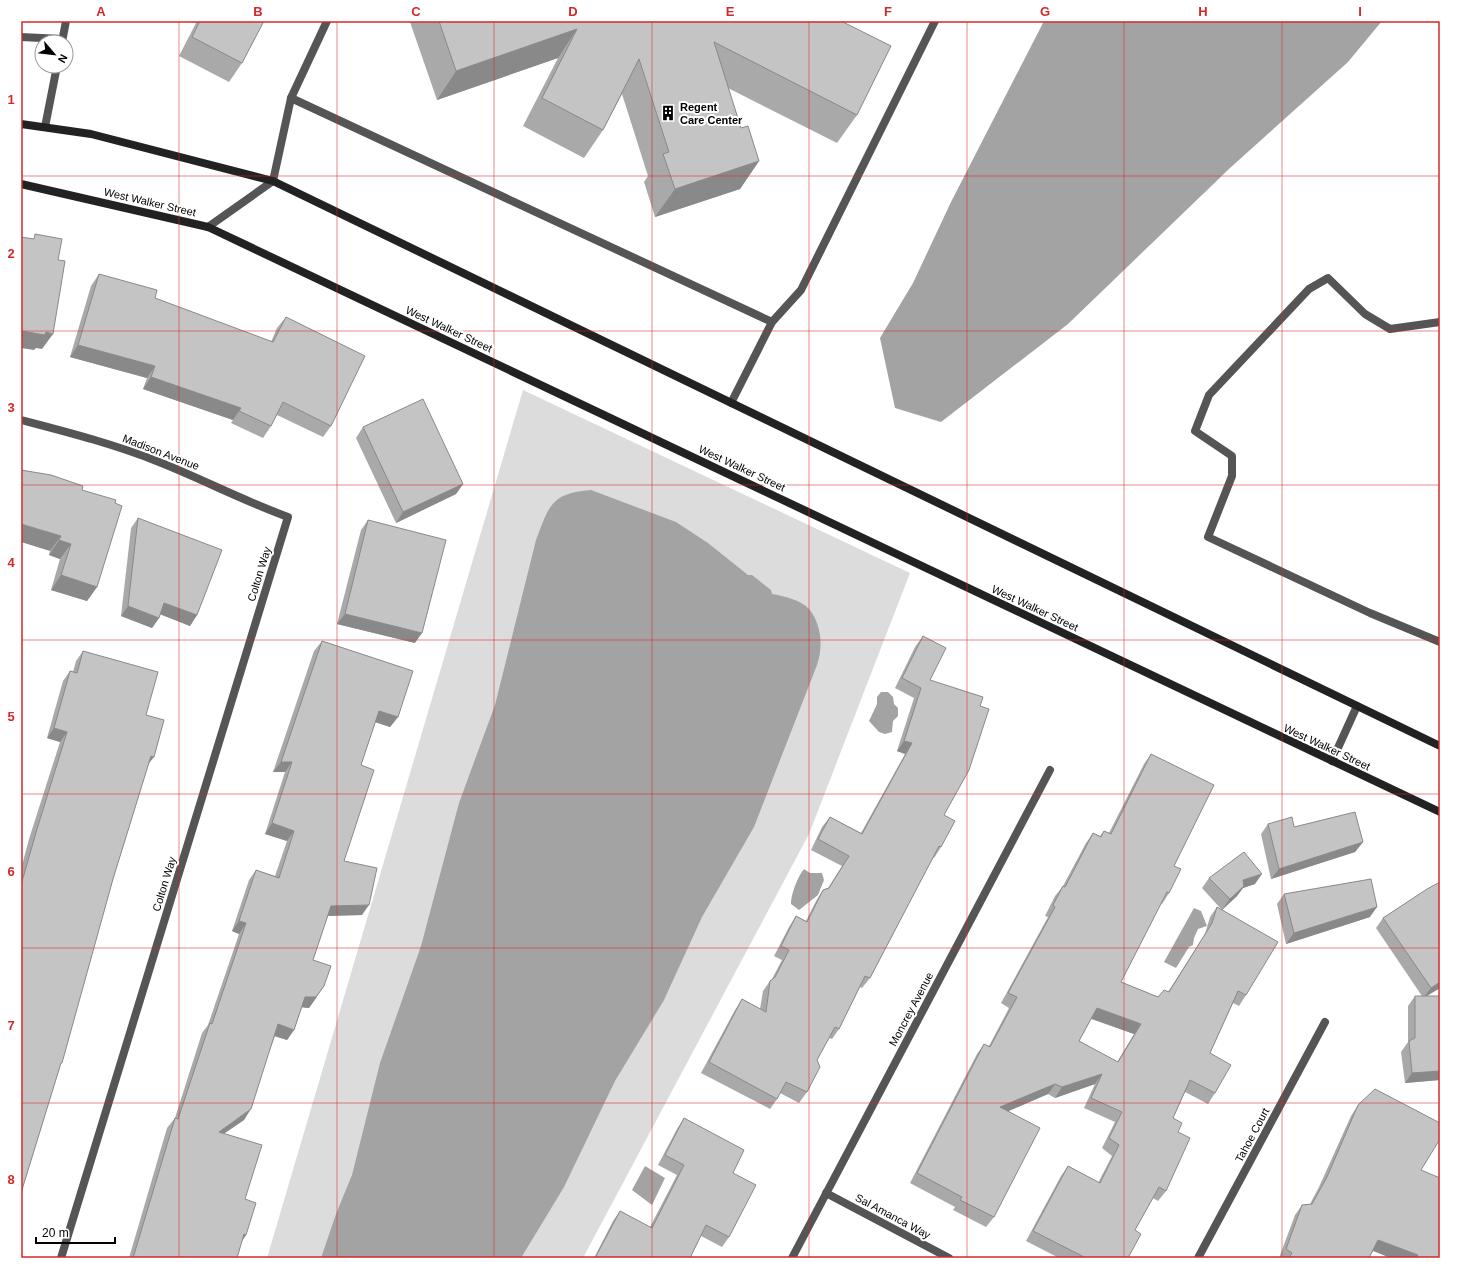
<svg xmlns="http://www.w3.org/2000/svg" width="1461" height="1279" viewBox="0 0 1461 1279" font-family="Helvetica,sans-serif">
  <rect width="100%" height="100%" fill="#fff"/>
  <!-- green -->
  <path fill="#dcdcdc" d="M523 390 910 573 809 834 583 1258H267Z"/>
  <!-- water -->
  <g fill="#a3a3a3">
    <path d="M1044 21H1382L1348 62 1230 168 1068 324 941 422 895 408 880 338 913 283 951 202Z"/>
    <path d="M591 490 676 522 708 543 748 575H752L771 590 772 594C784 596 801 600 809 609 822 625 823 647 817 665L754 827 702 917 664 1000 615 1081 564 1187 521 1258H321L336 1214 352 1175 380 1063 421 946 459 803 495 705 536 540C549 506 551 493 591 490Z"/>
    <path d="M881 692H888L893 697 894 704 898 708V716L893 721 892 732 885 734 879 732 869 721 877 704V697Z"/>
    <path d="M804 869 810 873H822L824 880 818 895 799 910 791 904C791 894 798 876 804 869Z"/>
    <path d="M1194 908 1201 911 1207 926 1198 929 1194 938 1193 945 1189 947 1176 968 1164 962Z"/>
    <path d="M645 1166 665 1178 652 1205 632 1190Z"/>
  </g>
  <g fill="none" stroke-linecap="round" stroke-linejoin="round">
    <!-- lane -->
    <g stroke="#555" stroke-width="8">
      <path d="M21 37 62 39"/>
      <path d="M62 42 66 21"/>
      <path d="M291 98 772 322"/>
      <path d="M45 127 57 66"/>
      <path d="M273 181 291 98 327 21"/>
      <path d="M1440 322 1390 329 1365 314 1328 278 1309 289 1209 395 1195 431 1232 456V476L1208 537 1370 613 1440 642"/>
      <path d="M731 403 772 322 801 290 935 21"/>
    </g>
    <!-- street -->
    <g stroke="#555" stroke-width="8">
      <path d="M208 227 273 181"/>
      <path d="M21 420C67 432 114 444 159 462 202 479 244 501 288 517L61 1258"/>
      <path d="M1332 761 1357 706"/>
      <path d="M826 1193 949 1258"/>
      <path d="M792 1258 1050 770"/>
      <path d="M1198 1258 1325 1022"/>
    </g>
    <!-- secondary -->
    <g stroke="#222" stroke-width="8">
      <path d="M21 124 91 134 273 181 1440 746"/>
      <path d="M21 184 208 227 1440 812"/>
    </g>
  </g>
  <!-- wall -->
  <g fill="#a9a9a9" fill-rule="evenodd">
    <path d="M197 21H264L242 63 229 82 179 56Z"/>
    <path d="M411 21H841L857 115 837 143 728 88 741 128 759 161 740 189 655 217 644 182 648 176 622 94 603 130 584 158 523 126 558 58 437 100 410 22Z"/>
    <path d="M99 274 155 298 271 342 277 328 286 317 331 426 323 437 277 415 271 426 263 438 231 423 233 420 143 389 147 378 70 357 91 286Z"/>
    <path d="M363 427 463 484 456 494 396 523 356 438Z"/>
    <path d="M82 490 97 587 87 601 51 590 60 559 49 555 50 551Z"/>
    <path d="M138 518 197 615 190 626 160 614 159 618 152 628 121 616 131 528Z"/>
    <path d="M368 520 415 643 337 624 361 530Z"/>
    <path d="M923 636 930 680 944 815 941 847 934 858 933 857 870 978 862 988 860 987 839 1029 832 1039 829 1038 817 1060 807 1092 799 1103 780 1093 777 1099 770 1109 701 1073 735 1010 742 999 760 1009 763 991 770 981 772 979 782 960 774 956 789 927 796 916 806 921 816 901 823 890 828 888 842 866 811 850 822 827 830 817 861 833 905 754 897 751 914 698 895 688 915 647Z"/>
    <path d="M322 641 398 717 390 727 375 722 361 765 344 861 362 915 327 916 313 960 317 997 309 1008 302 1007 294 1030 287 1040 275 1036 244 1120 224 1133 245 1199 246 1235 242 1241 237 1258H129L167 1128 175 1118 202 1033 208 1025 239 934 232 931 249 880 256 870 275 876 287 841 265 834 285 772H273L314 651Z"/>
    <path d="M83 651 146 715 148 765 113 879 59 1068 21 1193V869L29 839 60 742 47 738 63 681 70 671 73 672 76 661Z"/>
    <path d="M1151 754 1174 866 1169 893 1162 904 1161 903 1121 982 1158 997 1168 992 1205 934 1210 917 1217 907 1246 995 1239 1006 1233 1003 1210 1053 1215 1093 1208 1104 1185 1092 1173 1118 1178 1132 1166 1191 1158 1201 1153 1198 1135 1230 1128 1258H1059L1026 1241 1061 1176 1068 1166 1098 1183 1112 1156 1102 1148 1115 1122 1084 1108 1095 1084 1055 1098 1048 1094 1008 1111 994 1217 986 1227 953 1210 955 1207 910 1183 977 1054 984 1044 989 1046 1009 1008 1001 1003 1048 917 1045 916 1055 896 1063 886 1086 843 1093 833 1100 836 1104 831 1109 833 1144 764ZM1091 1019 1134 1034 1117 1062 1079 1041Z"/>
    <path d="M1268 824 1294 827 1363 842 1355 852 1271 879 1261 834Z"/>
    <path d="M1209 878 1255 884 1243 888 1237 896 1222 910 1202 888Z"/>
    <path d="M1440 882V988L1427 996 1440 1080 1405 1083 1401 1052 1408 1042V1006L1415 996H1422L1376 928 1383 918Z"/>
    <path d="M1284 894 1370 917 1286 944 1277 904Z"/>
    <path d="M1358 1105 1421 1170 1440 1258H1391L1373 1251 1369 1258H1279L1295 1215 1302 1205 1310 1204 1319 1187 1351 1116Z"/>
    <path d="M684 1118 733 1173 729 1237 722 1247 701 1236 690 1258H594L613 1221 620 1211 650 1227 677 1175 658 1165 677 1129Z"/>
  </g>
  <!-- shaded-wall -->
  <g fill="#898989">
    <path d="M577 29 558 58 437 100 456 71Z"/>
    <path d="M759 161 740 189 655 217 675 189Z"/>
    <path d="M21 331 46 332 53 334 42 349 36 348 34 350 21 348Z"/>
    <path d="M78 345 155 366 147 378 70 357Z"/>
    <path d="M151 377 241 408 233 420 143 389Z"/>
    <path d="M463 484 456 494 396 523 403 512Z"/>
    <path d="M21 524 61 536 50 551 21 542Z"/>
    <path d="M59 540 71 544 60 559 49 555Z"/>
    <path d="M61 575 97 587 87 601 51 590Z"/>
    <path d="M164 603 197 615 190 626 157 613Z"/>
    <path d="M128 606 159 618 152 628 121 616Z"/>
    <path d="M345 614 422 633 415 643 337 624Z"/>
    <path d="M379 711 398 717 390 727 372 721Z"/>
    <path d="M54 728 67 732 60 742 47 738Z"/>
    <path d="M904 741 912 743 905 754 897 751Z"/>
    <path d="M151 756 154 757 146 767Z"/>
    <path d="M281 762H292L285 772H273Z"/>
    <path d="M272 823 294 831 287 841 265 834Z"/>
    <path d="M1363 842 1355 852 1271 879 1279 869Z"/>
    <path d="M1262 874 1255 884 1243 888 1237 896 1222 910 1243 880Z"/>
    <path d="M369 905 362 915 324 916 331 906Z"/>
    <path d="M1377 907 1370 917 1286 944 1294 933Z"/>
    <path d="M239 921 246 923 239 934 232 931Z"/>
    <path d="M1440 982V988L1423 998 1431 988Z"/>
    <path d="M324 986 309 1008 298 1007 305 997Z"/>
    <path d="M1097 1008 1141 1024 1134 1034 1090 1018Z"/>
    <path d="M278 1024 294 1030 287 1040 271 1035Z"/>
    <path d="M1440 1071V1080L1405 1083 1412 1073Z"/>
    <path d="M1102 1074 1095 1084 1055 1098 1062 1087Z"/>
    <path d="M1055 1084 1048 1094 993 1118 1000 1107Z"/>
    <path d="M251 1109 244 1120 212 1142 219 1132Z"/>
    <path d="M244 1234 246 1235 239 1245Z"/>
    <path d="M1378 1240 1418 1255 1416 1258H1391L1371 1250Z"/>
  </g>
  <!-- building -->
  <g fill="#c4c4c4" stroke="#898989" fill-rule="evenodd">
    <path d="M200 21H264L242 63 192 37Z"/>
    <path d="M439 21H841L891 46 857 115 714 42 741 128 748 126 759 161 675 189 663 154 669 152 639 59 603 130 542 98 577 29 456 71Z"/>
    <path d="M35 234 62 239 58 260 65 261 53 334 46 332 45 335 21 331V237L34 239Z"/>
    <path d="M99 274 157 290 155 298 273 342 286 317 365 356 331 426 283 402 271 426 239 411 241 408 151 377 155 366 78 345Z"/>
    <path d="M423 399 463 484 403 512 363 427Z"/>
    <path d="M21 470 51 475 83 486 82 490 116 500 115 503 122 506 97 587 61 575 71 544 59 540 61 536 21 524Z"/>
    <path d="M138 518 222 550 197 615 164 603 159 618 128 606Z"/>
    <path d="M368 520 446 540 422 633 345 614Z"/>
    <path d="M923 636 946 648 930 680 983 697 980 706 989 709 969 770 944 815 955 821 941 847 939 846 870 978 865 976 839 1029 835 1027 817 1060 820 1067 807 1092 786 1082 777 1099 709 1062 742 999 766 1012 770 981 775 977 789 950 781 946 796 916 807 922 823 890 829 888 849 856 818 839 830 817 862 834 912 743 904 741 921 688 902 678Z"/>
    <path d="M322 641 413 671 398 717 379 711 361 765 374 770 344 861 377 868 369 905 331 906 313 960 331 966 324 986 316 997H305L294 1030 278 1024 251 1109 219 1132 262 1145 245 1199 256 1203 246 1235 244 1234 237 1258H133L175 1118 178 1119 210 1023 212 1024 246 923 239 921 256 870 279 878 294 831 272 823 292 762H281Z"/>
    <path d="M83 651 158 672 146 715 164 720 154 757 151 756 113 879 62 1063H61L21 1193V885L37 829 67 732 54 728 70 671 77 673Z"/>
    <path d="M1151 754 1214 785 1174 866 1181 869 1169 893 1167 892 1121 982 1158 997 1164 990 1169 992 1212 923 1217 907 1278 942 1246 995 1238 991 1210 1053 1231 1065 1215 1093 1190 1080 1173 1118 1182 1123 1178 1132 1190 1138 1166 1191 1159 1187 1135 1230 1141 1234 1128 1258H1086L1033 1231 1068 1166 1100 1183 1119 1145 1109 1138 1122 1112 1091 1098 1102 1074 1062 1087 1055 1084 1000 1107 1040 1128 994 1217 960 1200 962 1197 917 1173 984 1044 990 1047 1017 997 1008 993 1055 907 1053 905 1063 886 1065 887 1093 833 1101 837 1104 831 1111 834ZM1097 1008 1141 1024 1118 1062 1079 1041Z"/>
    <path d="M1355 812 1363 842 1279 869 1268 824 1292 817 1294 827Z"/>
    <path d="M1244 852 1262 874 1243 880 1244 886 1230 899 1209 878Z"/>
    <path d="M1371 879 1377 907 1294 933 1284 894Z"/>
    <path d="M1440 882V982L1431 988 1383 918 1427 889Z"/>
    <path d="M1415 996H1440V1071L1412 1073 1409 1041 1415 1038Z"/>
    <path d="M1375 1089 1440 1123V1139L1421 1170 1440 1178V1258H1416L1418 1255 1378 1240 1369 1258H1289L1292 1253 1286 1249 1302 1205 1312 1204 1327 1177 1358 1105Z"/>
    <path d="M684 1118 744 1150 733 1173 756 1185 729 1237 706 1225 690 1258H595L620 1211 652 1228 684 1165 665 1155Z"/>
  </g>
  <!-- grid -->
  <path fill="none" stroke="#d62828" stroke-width="1" stroke-opacity="0.55" d="M179 21V1258M337 21V1258M494 21V1258M652 21V1258M809 21V1258M967 21V1258M1124 21V1258M1282 21V1258M21 176H1440M21 331H1440M21 485H1440M21 640H1440M21 794H1440M21 948H1440M21 1103H1440"/>
  <!-- icons -->
  <defs>
    <symbol id="building-bare" viewBox="-9 -9 18 18"><path d="M-4-6H4V6H1V3H-1V6H-4ZM-2.5-4.3h1.7v1.8h-1.7ZM.8-4.3h1.7v1.8H.8ZM-2.5-1h1.7V.8h-1.7ZM.8-1h1.7V.8H.8Z" fill="#000" stroke="#fff" stroke-width="2.5" paint-order="stroke"/></symbol>
  </defs>
  <g fill-rule="evenodd">
    <use href="#building-bare" x="657" y="102" width="22" height="22"/>
  </g>
  <g text-anchor="middle" dominant-baseline="central" stroke-width="4" stroke-linejoin="round" paint-order="stroke">
    <!-- poi labels -->
    <g font-size="11" font-weight="bold" fill="#000" stroke="#fff" text-anchor="start">
      <text x="680" y="107">Regent<tspan x="680" dy="13">Care Center</tspan></text>
    </g>
    <!-- street labels -->
    <g font-size="11" fill="#000" stroke="#fff">
      <text transform="translate(150 202) rotate(13)">West Walker Street</text>
      <text transform="translate(449 329) rotate(25)">West Walker Street</text>
      <text transform="translate(161 452) rotate(21)">Madison Avenue</text>
      <text transform="translate(742 468) rotate(25)">West Walker Street</text>
      <text transform="translate(259 574) rotate(-73)">Colton Way</text>
      <text transform="translate(1035 608) rotate(25)">West Walker Street</text>
      <text transform="translate(1327 747) rotate(25)">West Walker Street</text>
      <text transform="translate(164 884) rotate(-73)">Colton Way</text>
      <text transform="translate(911 1009) rotate(-62)">Moncrey Avenue</text>
      <text transform="translate(1252 1135) rotate(-62)">Tahoe Court</text>
      <text transform="translate(893 1216) rotate(28)">Sal Amanca Way</text>
    </g>
  </g>
  <!-- border -->
  <rect width="1461" height="1279" fill="none" stroke="#ffffff" stroke-width="44"/>
  <!-- north arrow -->
  <g transform="translate(54 54) rotate(118)"><circle r="19" fill="#ffffff" stroke="#999999"/>
  <path d="M0-3L7 15L0 10L-7 15Z" fill="#000000"/>
  <text y="-6" font-size="11" font-weight="bold" text-anchor="middle" fill="#000000">N</text>
  </g>
  <!-- scale -->
  <path d="M36 1237v6h79v-6" fill="none" stroke="#000000" stroke-width="2"/>
  <text x="42" y="1237" font-size="12" fill="#000000" stroke="#ffffff" stroke-width="3" paint-order="stroke">20 m</text>
  <rect x="22" y="22" width="1417" height="1235" fill="none" stroke="#d62828" stroke-width="1.5"/>
  <g font-size="13" text-anchor="middle" font-weight="bold" fill="#d62828">
    <text x="101" y="16">A</text>
    <text x="258" y="16">B</text>
    <text x="416" y="16">C</text>
    <text x="573" y="16">D</text>
    <text x="730" y="16">E</text>
    <text x="888" y="16">F</text>
    <text x="1045" y="16">G</text>
    <text x="1203" y="16">H</text>
    <text x="1360" y="16">I</text>
    <text x="11" y="104">1</text>
    <text x="11" y="258">2</text>
    <text x="11" y="412">3</text>
    <text x="11" y="567">4</text>
    <text x="11" y="721">5</text>
    <text x="11" y="876">6</text>
    <text x="11" y="1030">7</text>
    <text x="11" y="1184">8</text>
  </g>
</svg>
